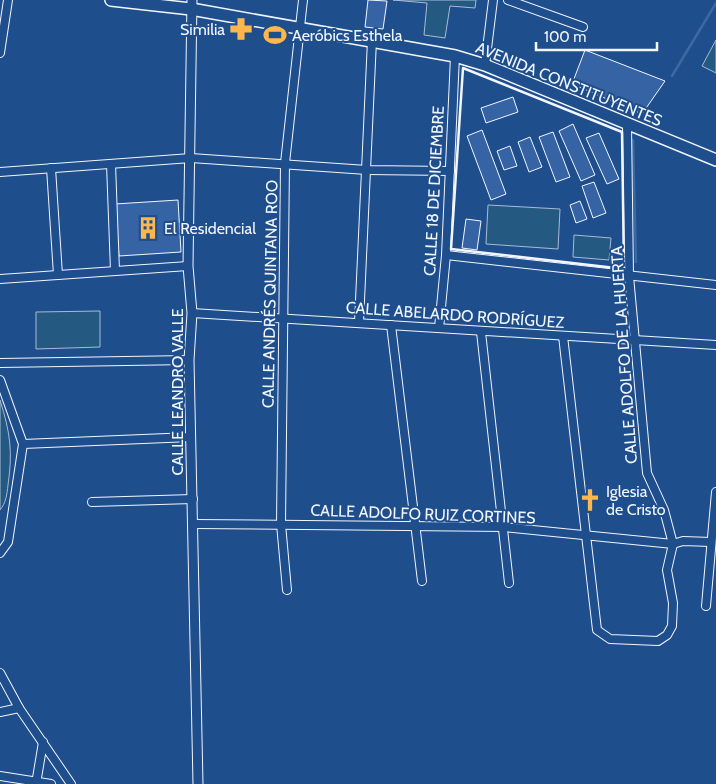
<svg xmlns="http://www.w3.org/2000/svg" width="716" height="784" viewBox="0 0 716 784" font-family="Cabin,sans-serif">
  <rect width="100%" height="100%" fill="#1f4e8c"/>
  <!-- green -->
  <g fill="#245a82" stroke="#a8bbd7">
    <path d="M393 0H476L475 8 450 6 445 38 424 35 427 3Z"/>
    <path d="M716 40V73L702 66Z"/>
    <path d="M488 205 560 209 558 249 486 244Z"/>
    <path d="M574 235 611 238 609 260 573 257Z"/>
    <path d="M100 311V347L36 349V312Z"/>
    <path d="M0 400C10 432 13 451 8 485 7 494 6 503 0 510Z"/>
  </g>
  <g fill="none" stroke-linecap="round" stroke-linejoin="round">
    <!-- stream -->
    <g stroke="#3b69a3" stroke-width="2.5">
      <path d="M672 76 716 3"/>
      <path d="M633 140 636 262"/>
    </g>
  </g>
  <!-- building -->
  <g fill="#3563a3" stroke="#f2f6ff">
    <path d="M368 0 387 1 383 29 365 27Z"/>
    <path d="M585 50 665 81 642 114 572 84Z"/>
    <path d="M513 97 518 112 486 123 481 108Z"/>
    <path d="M573 124 595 175 581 181 559 131Z"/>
    <path d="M482 130 506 194 491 200 467 136Z"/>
    <path d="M553 132 570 177 556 182 539 137Z"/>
    <path d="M599 133 619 179 607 184 586 138Z"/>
    <path d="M530 137 542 167 529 172 518 142Z"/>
    <path d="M510 146 517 166 504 170 497 151Z"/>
    <path d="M594 182 606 213 593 218 582 186Z"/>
    <path d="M178 200 181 252 119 256 115 204Z"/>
    <path d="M580 201 587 219 576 223 570 205Z"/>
    <path d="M466 219 481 221 477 250 462 248Z"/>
  </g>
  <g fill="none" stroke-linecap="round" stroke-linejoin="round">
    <defs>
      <g id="minor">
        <path d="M508 0 583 27"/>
        <path d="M0 53 8 0"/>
        <path d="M485 65 493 0"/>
        <path d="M111 164 115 271"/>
        <path d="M51 168 58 275"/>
        <path d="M0 172 191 158 367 170 450 171"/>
        <path d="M446 255 716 285"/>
        <path d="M0 279 188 266"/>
        <path d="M192 313 716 345"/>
        <path d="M359 322 372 40"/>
        <path d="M391 325 422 581"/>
        <path d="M439 328 446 255 455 56"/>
        <path d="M481 332 509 583"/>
        <path d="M563 336 597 630 610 639 658 641 667 635 672 626 673 603 667 570 673 544 664 510 647 473 629 276 627 125"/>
        <path d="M0 363 189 360"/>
        <path d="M0 380 23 444 8 542 0 553"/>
        <path d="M23 444 191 437"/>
        <path d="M92 502 193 499"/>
        <path d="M194 524 504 527 673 544 683 541 711 542"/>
        <path d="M287 590 281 524 285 163 303 0"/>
        <path d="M706 606 716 492"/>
        <path d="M0 673 19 708 71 784"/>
        <path d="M0 712 19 708"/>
        <path d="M0 776 51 784"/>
        <path d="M36 784 43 742"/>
      </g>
      <path id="tertiary" d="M192 0 188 266 192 313 189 360 198 784"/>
      <path id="primary" d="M111 0 191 9 455 56 485 65 716 160"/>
    </defs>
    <!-- minor casing -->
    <use href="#minor" stroke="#f2f6ff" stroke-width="10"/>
    <!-- tertiary casing -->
    <use href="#tertiary" stroke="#f2f6ff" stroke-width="11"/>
    <!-- primary casing -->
    <use href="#primary" stroke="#f2f6ff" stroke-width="14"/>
    <!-- minor -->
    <use href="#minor" stroke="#1f4e8c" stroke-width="8"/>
    <!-- tertiary -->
    <use href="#tertiary" stroke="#1f4e8c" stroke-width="9"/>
    <!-- primary -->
    <use href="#primary" stroke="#1f4e8c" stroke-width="11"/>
    <!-- wall -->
    <path stroke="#f2f6ff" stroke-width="2.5" d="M463 68 622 132 624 269 451 249Z"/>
  </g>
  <!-- icons -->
  <defs>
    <symbol id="pharmacy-bare" viewBox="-9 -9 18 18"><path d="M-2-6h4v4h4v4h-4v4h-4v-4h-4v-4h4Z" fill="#ffb74d" stroke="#1f4e8c" stroke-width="2.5" paint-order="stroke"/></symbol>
    <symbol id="stadium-bare" viewBox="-9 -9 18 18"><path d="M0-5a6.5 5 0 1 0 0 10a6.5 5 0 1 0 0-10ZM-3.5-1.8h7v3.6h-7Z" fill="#ffb74d" stroke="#1f4e8c" stroke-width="2.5" paint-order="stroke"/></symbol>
    <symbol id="building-bare" viewBox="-9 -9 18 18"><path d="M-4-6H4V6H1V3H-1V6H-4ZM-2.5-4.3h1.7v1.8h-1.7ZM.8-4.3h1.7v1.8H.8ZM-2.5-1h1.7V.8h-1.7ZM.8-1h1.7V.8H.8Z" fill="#ffb74d" stroke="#1f4e8c" stroke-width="2.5" paint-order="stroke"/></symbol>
    <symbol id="church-bare" viewBox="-9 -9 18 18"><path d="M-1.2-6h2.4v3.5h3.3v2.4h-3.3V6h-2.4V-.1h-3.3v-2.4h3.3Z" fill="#ffb74d" stroke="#1f4e8c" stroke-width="2.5" paint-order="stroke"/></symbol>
  </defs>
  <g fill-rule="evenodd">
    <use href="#pharmacy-bare" x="225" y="13" width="32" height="32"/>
    <use href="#stadium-bare" x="259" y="19" width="32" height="32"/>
    <use href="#building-bare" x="132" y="212" width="32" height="32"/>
    <use href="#church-bare" x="574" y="484" width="32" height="32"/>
  </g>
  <g text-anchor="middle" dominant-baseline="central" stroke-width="4" stroke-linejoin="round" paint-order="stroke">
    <!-- poi labels -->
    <g font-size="16" fill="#f2f6ff" stroke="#1f4e8c" text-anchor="start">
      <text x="225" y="29" text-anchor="end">Similia</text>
      <text x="292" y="35">Aeróbics Esthela</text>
      <text x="164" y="228">El Residencial</text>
      <text x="606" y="491">Iglesia<tspan x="606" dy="18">de Cristo</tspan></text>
    </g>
    <!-- street labels -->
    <g font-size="16" fill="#f2f6ff" stroke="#1f4e8c">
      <text transform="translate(569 84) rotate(22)">AVENIDA CONSTITUYENTES</text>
      <text transform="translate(434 191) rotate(-87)">CALLE 18 DE DICIEMBRE</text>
      <text transform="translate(270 294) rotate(-89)">CALLE ANDRÉS QUINTANA ROO</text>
      <text transform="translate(455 315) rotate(4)">CALLE ABELARDO RODRÍGUEZ</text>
      <text transform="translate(624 355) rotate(-94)">CALLE ADOLFO DE LA HUERTA</text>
      <text transform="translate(177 392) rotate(-90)">CALLE LEANDRO VALLE</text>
      <text transform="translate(423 514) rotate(2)">CALLE ADOLFO RUIZ CORTINES</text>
    </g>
  </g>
  <!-- scale -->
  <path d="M536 42v8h121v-8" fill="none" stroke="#f2f6ff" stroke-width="2.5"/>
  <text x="544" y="42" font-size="15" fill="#f2f6ff" stroke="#1f4e8c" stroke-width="4" paint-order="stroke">100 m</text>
</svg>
